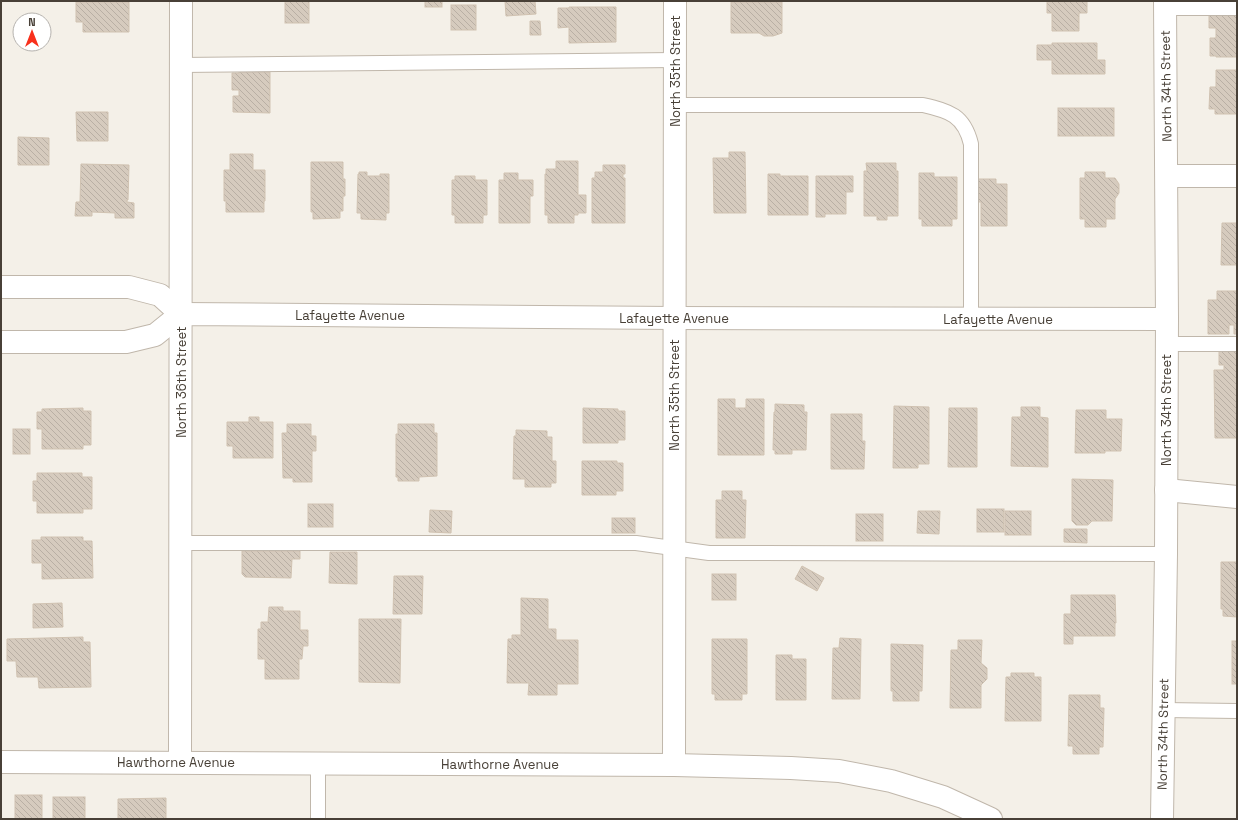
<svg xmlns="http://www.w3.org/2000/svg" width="1238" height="820" viewBox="0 0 1238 820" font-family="'Space Grotesk',sans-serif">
  <defs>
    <pattern id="building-back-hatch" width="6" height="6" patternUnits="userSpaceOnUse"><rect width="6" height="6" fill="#d6cbbe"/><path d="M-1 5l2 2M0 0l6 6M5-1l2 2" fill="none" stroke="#b9afa4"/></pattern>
  </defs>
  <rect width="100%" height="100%" fill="#f4f0e8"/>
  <!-- building -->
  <g fill="url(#building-back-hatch)" stroke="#d0c2b1">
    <rect x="285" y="1" width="24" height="22"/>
    <rect x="425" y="1" width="17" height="6"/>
    <path d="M505 1H535L536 14 506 16Z"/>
    <path d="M1047 1H1087V13H1079V31H1052V13H1047Z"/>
    <path d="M76 2H129V32H83V22H76Z"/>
    <path d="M731 2H782V33L773 36H764L759 33H731Z"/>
    <rect x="451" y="5" width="25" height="25"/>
    <path d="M569 7H616V42L569 43V27L558 28V8H569Z"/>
    <path d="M1237 10V57H1216V56H1210V38H1216V28H1209V12Z"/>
    <path d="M530 21H540L541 35H530Z"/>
    <path d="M1052 43H1097V60H1105V74H1052V60H1037V45H1052Z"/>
    <path d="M1216 70H1237V114H1215V109H1209L1210 87H1216Z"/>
    <path d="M239 72H270V113L233 112V96H239V90H232V73H239Z"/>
    <rect x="1058" y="108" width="56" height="28"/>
    <path d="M76 112H108V141H77Z"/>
    <path d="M18 137 49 138V165H18Z"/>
    <path d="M729 152H745L746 213H714L713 158H729Z"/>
    <path d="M230 154H253V170H265V201H264V212H226V201H224V170H230Z"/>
    <path d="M556 161H578V195H586V213H578V215H574V223H548V215H545V174H546V169H556Z"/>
    <path d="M311 162H343V179H345V196H343V211H340V218L313 219V212H311Z"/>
    <path d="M866 163H896V171H898V216H887V220H877V216H864V171H867Z"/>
    <path d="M81 164 129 165 128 200H127V202L134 203V218H115V213L92 212V216H75L76 202H80Z"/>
    <path d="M603 165H625V174H623V178H625V223H592V178H595V172H603Z"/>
    <path d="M359 172H367V176H380V174H389V213H386V220L361 219V213H357L358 174H359Z"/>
    <path d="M1085 172H1105V178H1115L1119 184V193L1115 199V219H1106V227H1085V219H1080V178H1085Z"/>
    <path d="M504 173H518V180H533V196H530V223H499V180H504Z"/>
    <path d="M919 173H934V177H957V219H952V226H922V219H919Z"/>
    <path d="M768 174H780V176H808V215H768Z"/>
    <path d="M455 176H475V180H487V215H483V223H455V215H452V180H455Z"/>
    <path d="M816 176H853V192H846V214H825V217H816Z"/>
    <path d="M978 179H996V184H1007V226H981V202H978Z"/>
    <path d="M1222 223H1237V265H1221Z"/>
    <path d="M1217 291H1237V334H1234V325H1229V334H1208V300H1217Z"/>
    <path d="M1219 350H1237V438H1215L1214 370H1224V365H1219Z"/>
    <path d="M718 399H735V408H746V399H764V455H718Z"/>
    <path d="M775 404 804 405V412H807L806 450H792V454H775V450H773L774 412H775Z"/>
    <path d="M894 406 929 407V464H918V468H893Z"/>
    <path d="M1021 407H1040V417L1048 418V467L1011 466 1012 417H1021Z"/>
    <path d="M83 408V411H91V445H83V449H42V429H37V412H42V409Z"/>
    <path d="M583 408 618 409V411H625V440H618V443H583Z"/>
    <path d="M949 408H977V467H948Z"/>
    <path d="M1076 410H1106V419H1122L1121 451H1105V453H1075Z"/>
    <path d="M831 414H862V441H865L864 469H831Z"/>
    <path d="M249 417H259V422H273V458H233V446H227V422H249Z"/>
    <path d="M287 424H311V436H316V451H312V482H293V478H283L282 433H287Z"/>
    <path d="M398 424H434V433H437V476L419 477V481H398V477H396V434H398Z"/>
    <rect x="13" y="429" width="17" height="25"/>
    <path d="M516 430 547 431V437H552V461H556V483H551V487H525V479H513L514 436H516Z"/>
    <path d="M582 461H617V463H623V491H616V495H582Z"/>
    <path d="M37 473H82V477H92V509H83V513H37V501H33V481H37Z"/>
    <path d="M1072 479 1113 480 1112 521H1092L1088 525H1076L1072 521Z"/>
    <path d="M722 491H742V500H746L745 538H716V500H722Z"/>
    <rect x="308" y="504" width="25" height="23"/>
    <rect x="977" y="509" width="27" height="23"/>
    <path d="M430 510 452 511 451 533 429 532Z"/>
    <path d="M918 511H940L939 534 917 533Z"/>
    <rect x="1005" y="511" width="26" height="24"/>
    <rect x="856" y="514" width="27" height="27"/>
    <rect x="612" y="518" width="23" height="15"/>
    <path d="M1064 529H1087V543L1064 542Z"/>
    <path d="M41 537H83V541H92L93 578 42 579V563H32V540H41Z"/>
    <path d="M242 551H300V559H292L291 578 245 577 242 574Z"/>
    <path d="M330 552H357V584L329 583Z"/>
    <path d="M1221 562H1237V617L1223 616V609H1221Z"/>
    <path d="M802 566 824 578 817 591 795 579Z"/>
    <rect x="712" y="574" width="24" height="26"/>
    <path d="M394 576H423L422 614H393Z"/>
    <path d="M1071 595H1115L1116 623H1115V636H1073V644H1064V614H1071Z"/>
    <path d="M521 598 548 599V629H556V640H578V684H557V695H528L529 683H507L508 639H512V635H521Z"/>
    <path d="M62 603 63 627 33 628V604Z"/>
    <path d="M269 607H283V611H300V630H308V646H303L302 659H299V679H265V659H258V629H261V622H268Z"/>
    <path d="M359 619H401L400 683 359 682Z"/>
    <path d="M83 637V642H90L91 687 39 688 38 677H17L16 661H7V639Z"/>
    <path d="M840 638 861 639 860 699H832L833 648H839Z"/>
    <path d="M712 639H747V694H742V700H715V694H712Z"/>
    <path d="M958 640H982L981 663 987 668V679L981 685V708H950L951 650H958Z"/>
    <rect x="1232" y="641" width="5" height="43"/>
    <path d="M891 644 923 645 922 691H919V701H893V691H891Z"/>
    <path d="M776 655H792V659H806V700H776Z"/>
    <path d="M1011 673H1034V677H1041V721H1005L1006 677H1011Z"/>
    <path d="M1069 695H1100V708H1104L1103 747H1099V754H1073V746H1068Z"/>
    <rect x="15" y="795" width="27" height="24"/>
    <rect x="53" y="797" width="32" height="22"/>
    <path d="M166 798V819H118V799Z"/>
  </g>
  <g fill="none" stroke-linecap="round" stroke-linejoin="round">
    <defs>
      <g id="lane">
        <path d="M1165 8H1237"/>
        <path d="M181 65 675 60"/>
        <path d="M675 105H923C949 111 964 115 971 144V319"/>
        <path d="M1167 344H1237"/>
        <path d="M181 543H636L709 553 1166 554"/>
        <path d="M1164 710 1237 711"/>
        <path d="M318 763V819"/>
      </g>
      <g id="street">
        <path d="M1167 176H1237"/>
        <path d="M1 287H129L160 295 181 314"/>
        <path d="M1 342H126L155 335 181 314 674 318 1167 319"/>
        <path d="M1166 490 1237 497"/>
        <path d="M1 762 674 765 791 768 839 771 891 781 943 797 991 819"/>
        <path d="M180 762 181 1"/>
        <path d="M674 765 675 1"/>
        <path d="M1162 819 1166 554 1167 319 1165 1"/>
      </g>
    </defs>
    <!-- lane casing -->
    <use href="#lane" stroke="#c0b7ab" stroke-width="16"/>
    <!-- street casing -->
    <use href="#street" stroke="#c0b7ab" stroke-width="24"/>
    <!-- lane -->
    <use href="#lane" stroke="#fff" stroke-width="14"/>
    <!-- street -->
    <use href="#street" stroke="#fff" stroke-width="22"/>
  </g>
  <g text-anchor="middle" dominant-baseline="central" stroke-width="3" stroke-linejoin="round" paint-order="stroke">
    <!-- street labels -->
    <g font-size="13" fill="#484037" stroke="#fff">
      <text transform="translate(675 71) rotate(-90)">North 35th Street</text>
      <text transform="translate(1166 86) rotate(-91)">North 34th Street</text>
      <text x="350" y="315">Lafayette Avenue</text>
      <text x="674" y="318">Lafayette Avenue</text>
      <text x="998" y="319">Lafayette Avenue</text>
      <text transform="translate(181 382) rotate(-90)">North 36th Street</text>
      <text transform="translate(674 395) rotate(-90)">North 35th Street</text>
      <text transform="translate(1166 410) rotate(-90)">North 34th Street</text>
      <text transform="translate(1163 734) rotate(-89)">North 34th Street</text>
      <text x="176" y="762">Hawthorne Avenue</text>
      <text x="500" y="764">Hawthorne Avenue</text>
    </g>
  </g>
  <!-- border -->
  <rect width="1238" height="820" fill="none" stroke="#484037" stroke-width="4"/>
  <!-- north arrow -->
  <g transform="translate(32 32)"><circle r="19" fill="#ffffff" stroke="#b6b3af"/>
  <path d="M0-3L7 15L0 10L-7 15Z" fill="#f8301c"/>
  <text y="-6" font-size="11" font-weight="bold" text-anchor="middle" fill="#484037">N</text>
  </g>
</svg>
